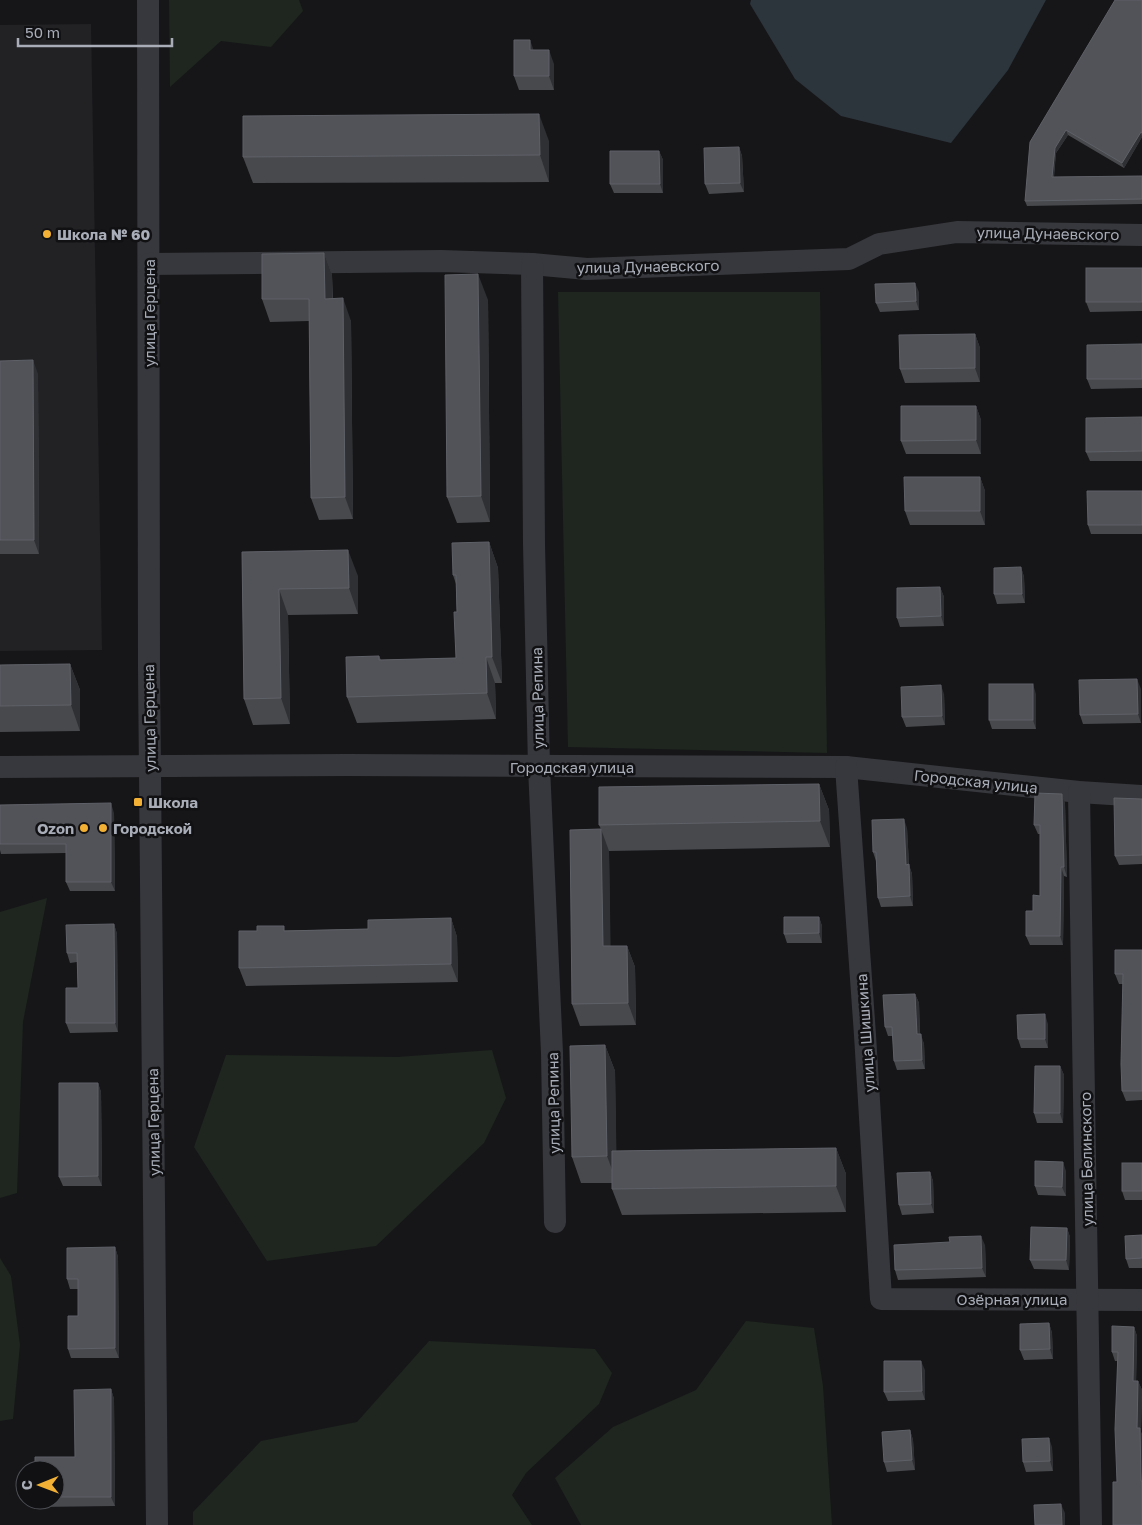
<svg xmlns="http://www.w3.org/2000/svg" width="1142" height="1525" viewBox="0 0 1142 1525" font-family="'Golos Text',sans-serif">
  <rect width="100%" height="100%" fill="#161618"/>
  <!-- built -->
  <path fill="#222225" d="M91 24 102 650 0 651V25Z"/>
  <!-- green -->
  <g fill="#1e261f">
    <path d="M169 0H299L303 11 271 47 221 41 170 87Z"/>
    <path d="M558 292H820L827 753 568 747Z"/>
    <path d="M47 898 23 1022 17 1193 0 1198V912Z"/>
    <path d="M492 1050 506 1098 484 1143 376 1246 267 1261 194 1147 226 1055 397 1057Z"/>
    <path d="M0 1258 11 1276 20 1345 13 1419 0 1421Z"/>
    <path d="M746 1321 814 1328 823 1386 832 1525H581L555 1478 613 1427 696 1390Z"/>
    <path d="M429 1341 595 1349 612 1373 599 1404 526 1473 512 1495 532 1525H193V1512L261 1441 357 1422Z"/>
  </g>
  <!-- water -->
  <path fill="#2c353c" d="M751 0H1046L1008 70 951 143 841 116 795 79 750 4Z"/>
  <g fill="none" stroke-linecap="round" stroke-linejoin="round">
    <!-- minor -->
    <g stroke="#37383d" stroke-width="22">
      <path d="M148 0 149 668 157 1525"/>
      <path d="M149 264 441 261 532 264 587 269 849 259 879 244 957 232 1142 235"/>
      <path d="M532 264 534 544 539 767 552 1053 555 1222"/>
      <path d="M0 767 347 765 846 767 1079 792 1142 796"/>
      <path d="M846 767 865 1035 881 1299 1142 1300"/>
      <path d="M1079 792 1091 1525"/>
    </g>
  </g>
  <!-- wall -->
  <g fill="#47494d">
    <path d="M1142 0V137L1124 168 1068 135 1056 153 1054 177 1142 176V204L1027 206 1025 201Z"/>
    <path d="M554 64V90H519L514 76Z"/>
    <path d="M549 141V182L253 183 243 157Z"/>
    <path d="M739 147 742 156 744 192 709 194 705 184Z"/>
    <path d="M659 151 663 160V193H614L610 184Z"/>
    <path d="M324 253 332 275 333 299 351 321 353 519 319 520 311 498 309 321 270 322 262 299Z"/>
    <path d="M1142 268V311L1090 312 1086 302Z"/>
    <path d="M919 292V310L880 312 876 303Z"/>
    <path d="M488 300 490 522 457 523 447 497Z"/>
    <path d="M975 334 980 348V382L905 383 900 369Z"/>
    <path d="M1142 344V388L1091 389 1087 379Z"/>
    <path d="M0 361 38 374 39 554H0Z"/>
    <path d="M976 406 981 420V454H906L901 441Z"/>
    <path d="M1142 417V461H1090L1086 452Z"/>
    <path d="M980 477 985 491V525H910L905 511Z"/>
    <path d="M1142 491V534H1091L1088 525Z"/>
    <path d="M489 542 498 568 502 683H495L496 719 357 723 347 697 379 656 381 660 456 658 457 612 456 584 453 575Z"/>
    <path d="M242 552 358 576V614L288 615 290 724 253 725 244 699Z"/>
    <path d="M1021 567 1024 577 1025 603 997 604 994 594Z"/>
    <path d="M940 587 944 597V626L900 627 897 618Z"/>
    <path d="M70 664 80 690V731L0 732V665Z"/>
    <path d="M1141 689V723L1083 724 1080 715Z"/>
    <path d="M944 694 945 725 906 727 902 717Z"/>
    <path d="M1036 694V729H992L989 720Z"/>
    <path d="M819 784 829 810 830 847 609 851 610 946H627L635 967 636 1025 580 1026 572 1004 601 829 599 825Z"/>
    <path d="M1062 794 1065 804 1067 877 1064 876 1063 945H1030L1026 936 1033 911 1040 896V834H1038L1034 825Z"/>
    <path d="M1142 799V864L1119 865 1115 856Z"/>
    <path d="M0 805 114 813 115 891H70L66 882V853L1 854 0 850Z"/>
    <path d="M907 828 909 865 912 874 913 906 881 907 878 898 876 861 873 852Z"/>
    <path d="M819 917 822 926V943H787L784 934Z"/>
    <path d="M451 918 457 937 458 982 246 986 239 968 257 931 368 929Z"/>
    <path d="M114 924 117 934 118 1032 70 1033 66 1023 78 988 77 962 70 963 67 953Z"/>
    <path d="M1142 950V1100L1126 1101 1122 1091 1123 984H1119L1115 974Z"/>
    <path d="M915 994 919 1003 920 1034 924 1044 925 1069 897 1070 894 1061 893 1036H888L885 1027Z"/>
    <path d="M1048 1024V1048H1021L1018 1039Z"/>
    <path d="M605 1045 615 1071 616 1151 836 1148 846 1174V1212L622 1215 612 1189V1183H581L572 1157Z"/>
    <path d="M1060 1066 1064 1075 1063 1123H1037L1034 1113Z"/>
    <path d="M98 1083 101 1092 102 1186H63L59 1177Z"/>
    <path d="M1142 1163V1200H1125L1122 1191Z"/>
    <path d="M1066 1171V1196L1038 1195 1035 1186Z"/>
    <path d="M930 1172 933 1181 934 1213 902 1215 899 1205Z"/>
    <path d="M1067 1228 1070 1237 1069 1270 1034 1269 1030 1260Z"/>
    <path d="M1142 1235V1268H1129L1126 1259Z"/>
    <path d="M985 1245 986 1277 898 1280 895 1270Z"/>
    <path d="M115 1247 118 1257 119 1358H71L68 1349 78 1316V1289H70L67 1279Z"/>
    <path d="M1049 1323 1052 1333 1053 1359 1024 1360 1020 1350Z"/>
    <path d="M1134 1327 1137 1336 1136 1381H1138L1142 1390 1141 1432 1142 1435V1525L1117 1482V1361H1115L1112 1352Z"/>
    <path d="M925 1370V1400L888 1401 884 1392Z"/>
    <path d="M111 1389 114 1399 115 1506 39 1507 36 1500H55V1470L75 1457Z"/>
    <path d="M910 1430 913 1440 915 1470 887 1472 884 1462Z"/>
    <path d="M1052 1447 1053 1471 1026 1472 1023 1462Z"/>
  </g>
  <!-- shaded-wall -->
  <g fill="#2f3033">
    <path d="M530 40 535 54 530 50Z"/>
    <path d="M549 50 554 64V90L549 76Z"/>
    <path d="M539 114 549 141V182L540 155Z"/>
    <path d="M1066 130 1068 135 1056 153 1053 182 1052 177 1055 148Z"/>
    <path d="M1141 132 1142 137 1124 168 1122 163Z"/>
    <path d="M739 147 742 156 744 192 740 183Z"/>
    <path d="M659 151 663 160V193L660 184Z"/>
    <path d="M324 253 332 275 333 321 325 299Z"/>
    <path d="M478 274 488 300 490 522 481 496Z"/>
    <path d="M915 283 919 292V310L916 301Z"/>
    <path d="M343 298 351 321 353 519 345 497Z"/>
    <path d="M975 334 980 348V382L975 368Z"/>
    <path d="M33 360 38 374 39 554 34 540Z"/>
    <path d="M976 406 981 420V454L976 440Z"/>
    <path d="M980 477 985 491V525L980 511Z"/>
    <path d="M489 542 498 568 502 683 492 657Z"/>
    <path d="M348 550 358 576V614L349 588Z"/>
    <path d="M1021 567 1024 577 1025 603 1022 594Z"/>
    <path d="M940 587 944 597V626L941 616Z"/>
    <path d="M279 589 288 615 290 724 281 698Z"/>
    <path d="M486 657 495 683 496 719 487 693Z"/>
    <path d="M70 664 80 690V731L71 705Z"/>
    <path d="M1137 679 1141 689V723L1138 714Z"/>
    <path d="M1033 684 1036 694V729L1033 720Z"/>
    <path d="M941 685 944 694 945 725 942 716Z"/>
    <path d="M819 784 829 810 830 847 820 821Z"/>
    <path d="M1062 794 1065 804 1067 877 1064 867Z"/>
    <path d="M111 803 114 813 115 891 111 882Z"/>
    <path d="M904 819 907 828 909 865 912 874 913 906 910 896 906 865Z"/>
    <path d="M601 829 609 851 611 968 603 946Z"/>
    <path d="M1061 867 1064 876 1063 945 1060 936Z"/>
    <path d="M819 917 822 926V943L819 933Z"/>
    <path d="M451 918 457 937 458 982 451 964Z"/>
    <path d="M114 924 117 934 118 1032 115 1023Z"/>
    <path d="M627 946 635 967 636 1025 628 1003Z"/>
    <path d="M915 994 919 1003 920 1044 917 1034Z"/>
    <path d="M1045 1014 1048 1024V1048L1045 1039Z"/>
    <path d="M921 1034 924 1044 925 1069 922 1060Z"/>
    <path d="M605 1045 615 1071 617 1183 607 1156Z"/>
    <path d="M1060 1066 1064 1075 1063 1123 1060 1113Z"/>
    <path d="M98 1083 101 1092 102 1186 98 1176Z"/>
    <path d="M836 1148 846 1174V1212L836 1186Z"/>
    <path d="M1063 1162 1066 1171V1196L1062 1187Z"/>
    <path d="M930 1172 933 1181 934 1213 931 1204Z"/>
    <path d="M1067 1228 1070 1237 1069 1270 1066 1260Z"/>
    <path d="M981 1236 985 1245 986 1277 982 1268Z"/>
    <path d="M115 1247 118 1257 119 1358 115 1348Z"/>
    <path d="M1049 1323 1052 1333 1053 1359 1050 1349Z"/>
    <path d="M1134 1327 1137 1336 1136 1390 1133 1381Z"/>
    <path d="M921 1361 925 1370V1400L922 1391Z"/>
    <path d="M1138 1381 1142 1390 1141 1432 1142 1435V1483L1137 1428Z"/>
    <path d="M111 1389 114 1399 115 1506 111 1497Z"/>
    <path d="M910 1430 913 1440 915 1470 912 1460Z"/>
    <path d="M1049 1438 1052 1447 1053 1471 1050 1461Z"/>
    <path d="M1061 1504 1065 1513V1525H1062Z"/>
  </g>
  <!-- building -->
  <g fill="#525359" stroke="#5f6168">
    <path d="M1115 0H1142V133L1141 132 1122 163 1066 130 1055 148 1052 177 1142 176V199L1025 201 1030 142Z"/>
    <path d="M514 40H530V50H549V76H514Z"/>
    <path d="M539 114 540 155 243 157V116Z"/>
    <path d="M739 147 740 183 705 184 704 148Z"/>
    <path d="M610 151H659L660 184H610Z"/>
    <path d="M324 253 325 299 343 298 345 497 311 498 309 299H262V254Z"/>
    <rect x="1086" y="268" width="56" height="34"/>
    <path d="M478 274 481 496 447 497 445 275Z"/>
    <path d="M915 283 916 301 876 303 875 284Z"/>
    <path d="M975 334V368L900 369 899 335Z"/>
    <path d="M1142 344V379H1087V345Z"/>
    <path d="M33 360 34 540H0V361Z"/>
    <path d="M901 406H976V440L901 441Z"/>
    <path d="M1142 417V451L1086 452V418Z"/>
    <path d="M904 477H980V511H905Z"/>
    <path d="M1087 491H1142V525H1088Z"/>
    <path d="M489 542 492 657H486L487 693 347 697 346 657 379 656V660L456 658 454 612H457L456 575H453L452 543Z"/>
    <path d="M348 550 349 588 279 589 281 698 244 699 242 552Z"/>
    <path d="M1021 567 1022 594H994V568Z"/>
    <path d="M940 587 941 616 897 618V588Z"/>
    <path d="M70 664 71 705 0 706V665Z"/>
    <path d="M1137 679 1138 714 1080 715 1079 680Z"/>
    <rect x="989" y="684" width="44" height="36"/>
    <path d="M941 685 942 716 902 717 901 687Z"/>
    <path d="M819 784 820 821 599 825V787Z"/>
    <path d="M1035 793 1062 794 1064 867H1061L1060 936H1026V911H1033V895L1040 896V825H1034Z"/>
    <path d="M1114 798 1142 799V855L1115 856Z"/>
    <path d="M111 803V882H66V844H0V805Z"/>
    <path d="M904 819 906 865 909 864 910 896 878 898 876 852H873L872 820Z"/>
    <path d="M601 829 603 946H627L628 1003 572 1004 570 830Z"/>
    <path d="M784 917H819V933L784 934Z"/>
    <path d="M451 918V964L239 968V931H257V926H284V931L368 929V920Z"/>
    <path d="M114 924 115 1023H66V988H78L77 953H67L66 925Z"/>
    <path d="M1115 950H1142V1091H1122L1121 1064 1123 974H1115Z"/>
    <path d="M915 994 917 1034H921L922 1060 894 1061 892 1027H885L883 995Z"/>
    <path d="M1045 1014V1039H1018L1017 1015Z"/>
    <path d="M605 1045 607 1156 572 1157 570 1046Z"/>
    <path d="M1035 1066H1060V1113H1034Z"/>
    <path d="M59 1083H98V1176L59 1177Z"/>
    <path d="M836 1148V1186L612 1189V1151Z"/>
    <path d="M1035 1161 1063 1162 1062 1187 1035 1186Z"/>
    <rect x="1122" y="1163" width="20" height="28"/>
    <path d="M930 1172 931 1204 899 1205 897 1173Z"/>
    <path d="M1031 1227 1067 1228 1066 1260H1030Z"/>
    <path d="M1142 1235V1258L1126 1259 1125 1236Z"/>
    <path d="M981 1236 982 1268 895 1270 894 1245 950 1242 949 1237Z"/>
    <path d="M115 1247V1348L68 1349V1316H78V1279H67V1248Z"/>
    <path d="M1049 1323 1050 1349 1020 1350V1324Z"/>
    <path d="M1112 1326 1134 1327 1133 1381H1138L1137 1428H1140L1141 1481H1142V1525H1113V1482H1117L1115 1429 1118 1352H1112Z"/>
    <path d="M884 1361H921L922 1391 884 1392Z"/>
    <path d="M111 1389V1497H55V1470H35V1457H75L74 1390Z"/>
    <path d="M910 1430 912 1460 884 1462 882 1432Z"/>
    <path d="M1049 1438 1050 1461 1023 1462 1022 1439Z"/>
    <path d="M1061 1504 1062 1525H1035L1034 1505Z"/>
  </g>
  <!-- markers -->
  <g fill="#f2b134" stroke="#111113" stroke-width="2">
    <circle cx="47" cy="234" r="5"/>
    <rect x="133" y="797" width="10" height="10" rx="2.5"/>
    <circle cx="84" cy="828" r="5"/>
    <circle cx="103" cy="828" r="5"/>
  </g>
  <g text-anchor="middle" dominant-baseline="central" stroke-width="5" stroke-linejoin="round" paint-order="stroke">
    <!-- street labels -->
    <g font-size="15" fill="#a8adb8" stroke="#111113">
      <text transform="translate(1048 233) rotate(1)">улица Дунаевского</text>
      <text transform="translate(648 266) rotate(-1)">улица Дунаевского</text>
      <text transform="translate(149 313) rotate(-90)">улица Герцена</text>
      <text transform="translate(537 698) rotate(-91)">улица Репина</text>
      <text transform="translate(149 718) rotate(-91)">улица Герцена</text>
      <text x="572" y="767">Городская улица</text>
      <text transform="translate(976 781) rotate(6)">Городская улица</text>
      <text transform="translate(865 1033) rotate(-94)">улица Шишкина</text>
      <text transform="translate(553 1103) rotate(-91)">улица Репина</text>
      <text transform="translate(153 1122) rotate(-91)">улица Герцена</text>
      <text transform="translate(1086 1159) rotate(-91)">улица Белинского</text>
      <text x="1012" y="1299">Озёрная улица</text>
    </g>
    <!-- poi labels -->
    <g font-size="15" font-weight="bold" fill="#a8adb8" stroke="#111113" text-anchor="start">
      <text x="57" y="234">Школа № 60</text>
      <text x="148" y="802">Школа</text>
      <text x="74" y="828" text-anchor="end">Ozon</text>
      <text x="113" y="828">Городской</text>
    </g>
  </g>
  <!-- north arrow -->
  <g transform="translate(40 1485) rotate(269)"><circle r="24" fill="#111113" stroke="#4d4f55"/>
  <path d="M0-4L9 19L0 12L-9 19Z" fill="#f2b134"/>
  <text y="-8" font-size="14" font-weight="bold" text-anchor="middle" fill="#a8adb8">С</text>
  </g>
  <!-- scale -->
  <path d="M18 38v8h154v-8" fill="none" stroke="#a8adb8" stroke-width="2.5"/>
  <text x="25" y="38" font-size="15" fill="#a8adb8" stroke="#111113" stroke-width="4" paint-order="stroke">50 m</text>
</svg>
